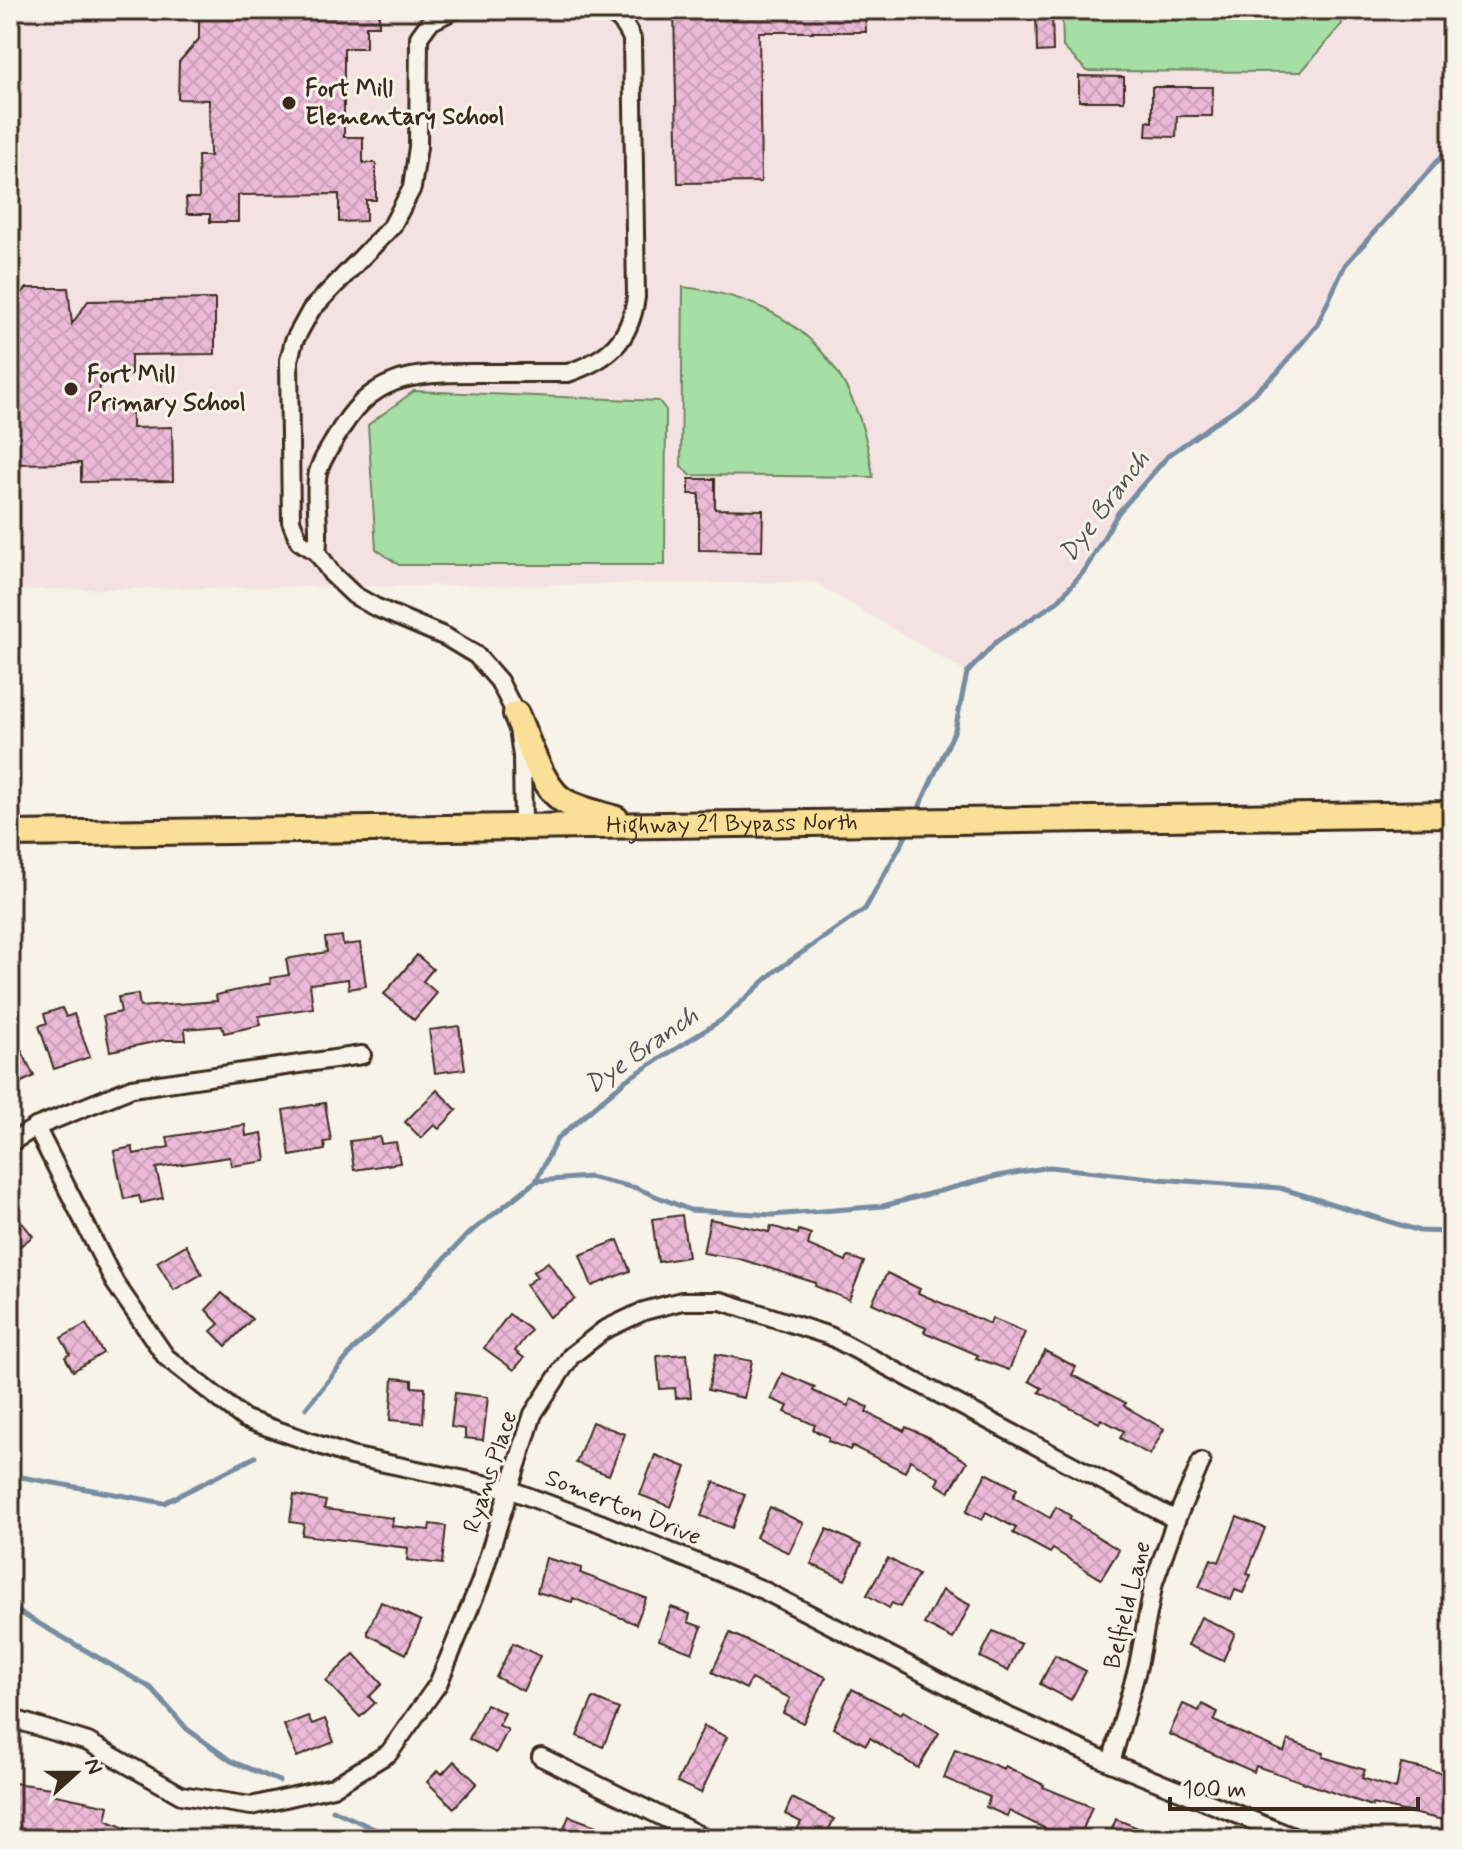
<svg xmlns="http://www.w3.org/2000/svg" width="1462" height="1849" viewBox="0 0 1462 1849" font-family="Mynerve,sans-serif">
  <defs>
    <pattern id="building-cross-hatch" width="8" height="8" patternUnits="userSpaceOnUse" patternTransform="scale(2)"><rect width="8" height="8" fill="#ecbad8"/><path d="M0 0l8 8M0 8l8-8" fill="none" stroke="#cba0b9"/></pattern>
  </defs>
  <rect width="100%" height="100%" fill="#f7f3e8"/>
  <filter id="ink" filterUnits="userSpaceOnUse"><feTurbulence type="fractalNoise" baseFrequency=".0125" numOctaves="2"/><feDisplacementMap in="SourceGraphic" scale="16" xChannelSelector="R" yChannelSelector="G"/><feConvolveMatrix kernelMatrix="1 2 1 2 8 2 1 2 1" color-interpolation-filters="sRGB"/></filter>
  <g filter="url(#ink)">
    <!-- built -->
    <path fill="#f4e2e3" d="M10 10H1452V145L1345 265 1317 325 1277 373 1238 407 1169 455 1118 513 1085 570 1057 602 997 641 967 673 814 582 10 590Z"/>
    <!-- green -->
    <g fill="#a6dfa4" stroke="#708461" stroke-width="2">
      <path d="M1062 10H1341L1342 24 1301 72 1087 71 1063 47Z"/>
      <path d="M683 287C797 300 858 364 873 477L690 475 681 466Z"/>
      <path d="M414 391 659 401 666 410 665 565H399L376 549 368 425Z"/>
    </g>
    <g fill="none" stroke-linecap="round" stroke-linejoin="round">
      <!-- stream -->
      <g stroke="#768ca1" stroke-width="5">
        <path d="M920 805 955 730 967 673 997 641 1057 602 1085 570 1118 513 1169 455 1238 407 1277 373 1317 325 1345 265 1452 145"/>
        <path d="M536 1181 589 1177 636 1188 690 1210 773 1215 883 1206 997 1176 1050 1167 1159 1179 1280 1188 1420 1231 1452 1232"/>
        <path d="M306 1408 354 1349 399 1307 467 1235 536 1181 557 1139 626 1080 723 1019 774 972 865 909 906 836"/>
        <path d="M10 1475 164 1503 255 1457"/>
        <path d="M10 1607 151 1688 187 1729 231 1761 279 1781"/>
        <path d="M333 1810 396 1839"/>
      </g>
    </g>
    <!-- building -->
    <g fill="url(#building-cross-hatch)" stroke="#3b2a1e" stroke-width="2">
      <path d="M199 10H379V26H366V48H344V137H363V163H376V200H366V221L339 222V194L238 195V222H210V214H187L186 198H199L198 156H210L209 100 178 99 179 62 199 39Z"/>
      <path d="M674 10H865L866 32H759L761 182 678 183Z"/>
      <path d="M1036 10H1052L1053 51 1037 52Z"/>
      <path d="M1079 76 1124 77V101H1079Z"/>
      <path d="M1152 87H1213L1212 116H1177L1176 137 1146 136 1147 121 1152 122Z"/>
      <path d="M27 288H68L72 324 88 301 215 299V354L131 355V375L100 378 99 407H132V428L172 427 173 481 81 482V463L10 464V305Z"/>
      <path d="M689 479H715V509L763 510 762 551 699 550V494H689Z"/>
      <path d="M342 936 343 945 360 943 366 986 349 989 348 979 310 984 313 1008 259 1016 261 1025 224 1033 222 1026 185 1029 186 1040H164L110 1051 103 1016 121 1012 118 997 138 994 140 1007 217 1001 216 995 271 983 270 978 289 975 286 959 327 952 325 938Z"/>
      <path d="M417 955 433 969 423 981 437 993 414 1020 384 994Z"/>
      <path d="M62 1008 66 1017 74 1014 90 1057 54 1069 39 1026 47 1023 44 1014Z"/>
      <path d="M459 1026 465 1069 435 1073 429 1030Z"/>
      <path d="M10 1027 34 1076 10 1088Z"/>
      <path d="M437 1090 457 1110 439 1129 434 1125 421 1138 405 1122Z"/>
      <path d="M325 1103 331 1141 324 1142 325 1150 290 1156 283 1110Z"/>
      <path d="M245 1125 246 1136 262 1133 266 1161 232 1166 230 1157 156 1168 163 1198 141 1203 139 1196 124 1199 114 1151 132 1147 134 1154 169 1147 167 1137Z"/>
      <path d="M380 1137 381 1144 396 1142 400 1163 354 1170 350 1141Z"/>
      <path d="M10 1208 33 1236 10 1254Z"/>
      <path d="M682 1215 688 1257 658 1262 652 1219Z"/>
      <path d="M710 1219 769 1232 771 1226 798 1234 799 1230 811 1234 808 1245 846 1261 848 1256 864 1262 849 1300 815 1286 816 1283 740 1259 703 1253Z"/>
      <path d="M618 1240 630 1271 592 1286 580 1255Z"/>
      <path d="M186 1245 202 1274 174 1290 157 1262Z"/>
      <path d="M548 1262 575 1299 549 1317 526 1285 537 1277 533 1272Z"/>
      <path d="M887 1273 920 1289 918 1293 990 1324 992 1318 1025 1332 1009 1370 976 1358 978 1355 924 1332 926 1328 872 1303Z"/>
      <path d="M222 1293 252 1319 226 1346 211 1331 219 1324 206 1310Z"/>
      <path d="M509 1314 531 1330 515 1351 524 1358 514 1370 484 1348Z"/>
      <path d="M86 1324 103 1353 73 1371 65 1357 70 1354 61 1338Z"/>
      <path d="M1045 1351 1076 1367 1072 1375 1126 1403 1124 1406 1164 1429 1150 1455 1120 1438 1124 1431 1101 1419 1099 1423 1039 1392 1042 1388 1029 1381Z"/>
      <path d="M687 1354 691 1397 676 1398 675 1388 660 1389 657 1356Z"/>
      <path d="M716 1354 752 1361 744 1398 708 1390Z"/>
      <path d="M782 1373 815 1387 813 1391 848 1406 851 1399 868 1407 866 1412 904 1431 906 1427 926 1436 967 1462 949 1492 936 1484 939 1478 910 1460 905 1472 852 1446 850 1450 828 1441 829 1437 813 1430 815 1425 785 1412 788 1406 771 1399Z"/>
      <path d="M393 1378 412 1380V1387L425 1388 423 1423 390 1420Z"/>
      <path d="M455 1393 488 1397 483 1440 465 1438V1429L451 1427Z"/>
      <path d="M592 1422 625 1434 609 1475 576 1463Z"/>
      <path d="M655 1455 686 1467 671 1507 640 1495Z"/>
      <path d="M986 1473 1017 1489 1013 1497 1050 1518 1056 1507 1071 1516 1069 1519 1119 1550 1101 1579 1053 1549 1050 1553 1013 1533 1016 1528 986 1512 982 1520 966 1512Z"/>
      <path d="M714 1482 745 1495 732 1528 701 1516Z"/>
      <path d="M294 1495 326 1501 324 1509 393 1518 392 1526 429 1530 430 1524 446 1526 442 1564 407 1560 408 1548 302 1535 304 1524 290 1522Z"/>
      <path d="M770 1507 803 1523 789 1553 756 1537Z"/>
      <path d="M1237 1517 1265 1528 1247 1574 1251 1575 1243 1593 1235 1590 1231 1600 1199 1587 1211 1559 1219 1562Z"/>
      <path d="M827 1529 861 1545 845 1580 811 1564Z"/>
      <path d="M546 1558 582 1568 580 1573 646 1598 636 1624 573 1598 572 1602 537 1592Z"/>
      <path d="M888 1558 918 1575 900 1607 892 1603 889 1608 867 1595Z"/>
      <path d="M942 1590 970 1605 953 1639 924 1624Z"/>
      <path d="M381 1602 421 1621 406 1654 368 1635V1630Z"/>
      <path d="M671 1607 690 1614 688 1622 702 1627 692 1653 659 1640Z"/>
      <path d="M1201 1617 1235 1633 1223 1661 1188 1645Z"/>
      <path d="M993 1631 1021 1644 1008 1671 980 1657Z"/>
      <path d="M730 1633 826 1677 803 1723 783 1713 790 1698 751 1679 746 1689 712 1672Z"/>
      <path d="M513 1643 540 1656 523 1691 496 1677Z"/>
      <path d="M354 1654 382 1684 369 1697 375 1703 360 1717 326 1681Z"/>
      <path d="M1055 1655 1086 1671 1071 1700 1040 1684Z"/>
      <path d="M852 1689 901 1714 903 1711 939 1733 918 1768 870 1738 866 1745 833 1728Z"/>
      <path d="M593 1698 619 1709 603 1747 577 1736Z"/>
      <path d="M486 1704 505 1713 499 1725 508 1730 496 1753 469 1739Z"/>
      <path d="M1183 1704 1199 1711 1202 1704 1218 1712 1214 1721 1284 1752 1288 1740 1324 1753 1323 1757 1365 1770 1362 1778 1396 1789 1401 1764 1452 1775V1822L1372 1804V1806L1256 1766 1254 1772 1220 1757 1169 1734Z"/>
      <path d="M308 1716 312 1724 325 1719 334 1742 297 1757 284 1725Z"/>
      <path d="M704 1726 727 1737 701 1793 677 1782Z"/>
      <path d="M955 1749 1004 1769 1005 1766 1044 1785 1043 1787 1092 1807 1079 1839H1042L1046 1829 1009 1811 1007 1816 986 1807 990 1797 944 1778Z"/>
      <path d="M454 1761 477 1783 454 1808 427 1782 438 1770 442 1774Z"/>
      <path d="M14 1783 52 1788 51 1794 109 1806 106 1820 150 1839H59V1836L24 1830 23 1837 10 1835Z"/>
      <path d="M792 1798 834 1819 824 1839H793L801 1822 785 1814Z"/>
      <path d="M569 1816 628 1838 627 1839H560Z"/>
      <path d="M1116 1819 1164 1839H1108Z"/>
    </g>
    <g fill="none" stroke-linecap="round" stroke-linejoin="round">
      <defs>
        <g id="minor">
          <path d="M454 10 430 22 419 37 418 147 412 188 392 226 311 310 294 341 289 360 291 521 299 541 317 552 332 574 354 595 375 607 446 637 476 655 499 681 516 714 522 756 523 826"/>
          <path d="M317 552C321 525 313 498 318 472 321 461 329 449 335 439 370 375 410 373 476 373 507 373 538 373 568 373 609 359 630 341 636 297L632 39C626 25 618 14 602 10"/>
          <path d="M36 1127 115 1283 166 1357 245 1419 351 1456 508 1489 600 1523 763 1590 1005 1715 1111 1763 1298 1839"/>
          <path d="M10 1143 36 1127 132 1088 362 1055"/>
          <path d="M10 1718 88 1742 181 1795 251 1806 333 1787 389 1753 438 1684 480 1583 533 1414 571 1356 604 1330 644 1311 682 1301H721L830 1336 1176 1520"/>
          <path d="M541 1757 707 1839"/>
          <path d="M1111 1763 1138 1666 1154 1582 1176 1520 1201 1462"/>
        </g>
        <g id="primary">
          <path d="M516 714C527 738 540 783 561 799 575 809 599 813 616 819"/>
          <path id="s1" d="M10 834 1452 814"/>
        </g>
      </defs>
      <!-- minor casing -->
      <use href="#minor" stroke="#3b2a1e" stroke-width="22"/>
      <!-- primary casing -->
      <use href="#primary" stroke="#3b2a1e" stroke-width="30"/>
      <!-- minor -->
      <use href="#minor" stroke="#f7f3e8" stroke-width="16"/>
      <!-- primary -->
      <use href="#primary" stroke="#fadf96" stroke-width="24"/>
    </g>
  </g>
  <!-- markers -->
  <g fill="#3b2a1e" stroke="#f7f3e8" stroke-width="3">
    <circle cx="289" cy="103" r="8"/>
    <circle cx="71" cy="389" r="8"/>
  </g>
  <g text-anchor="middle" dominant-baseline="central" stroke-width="6" stroke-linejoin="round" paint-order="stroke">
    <!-- poi labels -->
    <g font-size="24" font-weight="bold" fill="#3b2a1e" stroke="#f7f3e8" text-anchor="start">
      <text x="305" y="89">Fort Mill<tspan x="305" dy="28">Elementary School</tspan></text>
      <text x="87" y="375">Fort Mill<tspan x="87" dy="28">Primary School</tspan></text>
    </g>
    <!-- street labels -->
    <g font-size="24" fill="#3b2a1e" stroke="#f7f3e8">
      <text stroke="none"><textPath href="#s1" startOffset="722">Highway 21 Bypass North</textPath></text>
      <text transform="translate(491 1472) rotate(-72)">Ryans Place</text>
      <text transform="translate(623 1508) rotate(22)">Somerton Drive</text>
      <text transform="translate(1128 1605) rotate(-76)">Belfield Lane</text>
    </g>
    <!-- water labels -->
    <g font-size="26" font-style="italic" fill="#545355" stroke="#f7f3e8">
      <text transform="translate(1105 507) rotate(-53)">Dye Branch</text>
      <text transform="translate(642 1051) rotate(-35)">Dye Branch</text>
    </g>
  </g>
  <!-- margin -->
  <rect width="1462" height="1849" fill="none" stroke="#f7f3e8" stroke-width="40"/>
  <rect x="20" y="20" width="1422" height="1809" fill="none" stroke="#3b2a1e" stroke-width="3" filter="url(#ink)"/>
  <!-- north arrow -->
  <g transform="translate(76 1773) rotate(69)" stroke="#f7f3e8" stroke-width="6" paint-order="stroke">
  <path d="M0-6L14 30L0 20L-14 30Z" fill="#3b2a1e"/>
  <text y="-12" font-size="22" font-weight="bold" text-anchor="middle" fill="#3b2a1e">N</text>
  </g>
  <!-- scale -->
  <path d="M1170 1797v12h248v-12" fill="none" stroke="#3b2a1e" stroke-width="4"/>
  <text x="1182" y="1797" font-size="24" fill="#3b2a1e" stroke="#f7f3e8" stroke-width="6" paint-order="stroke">100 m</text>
</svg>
